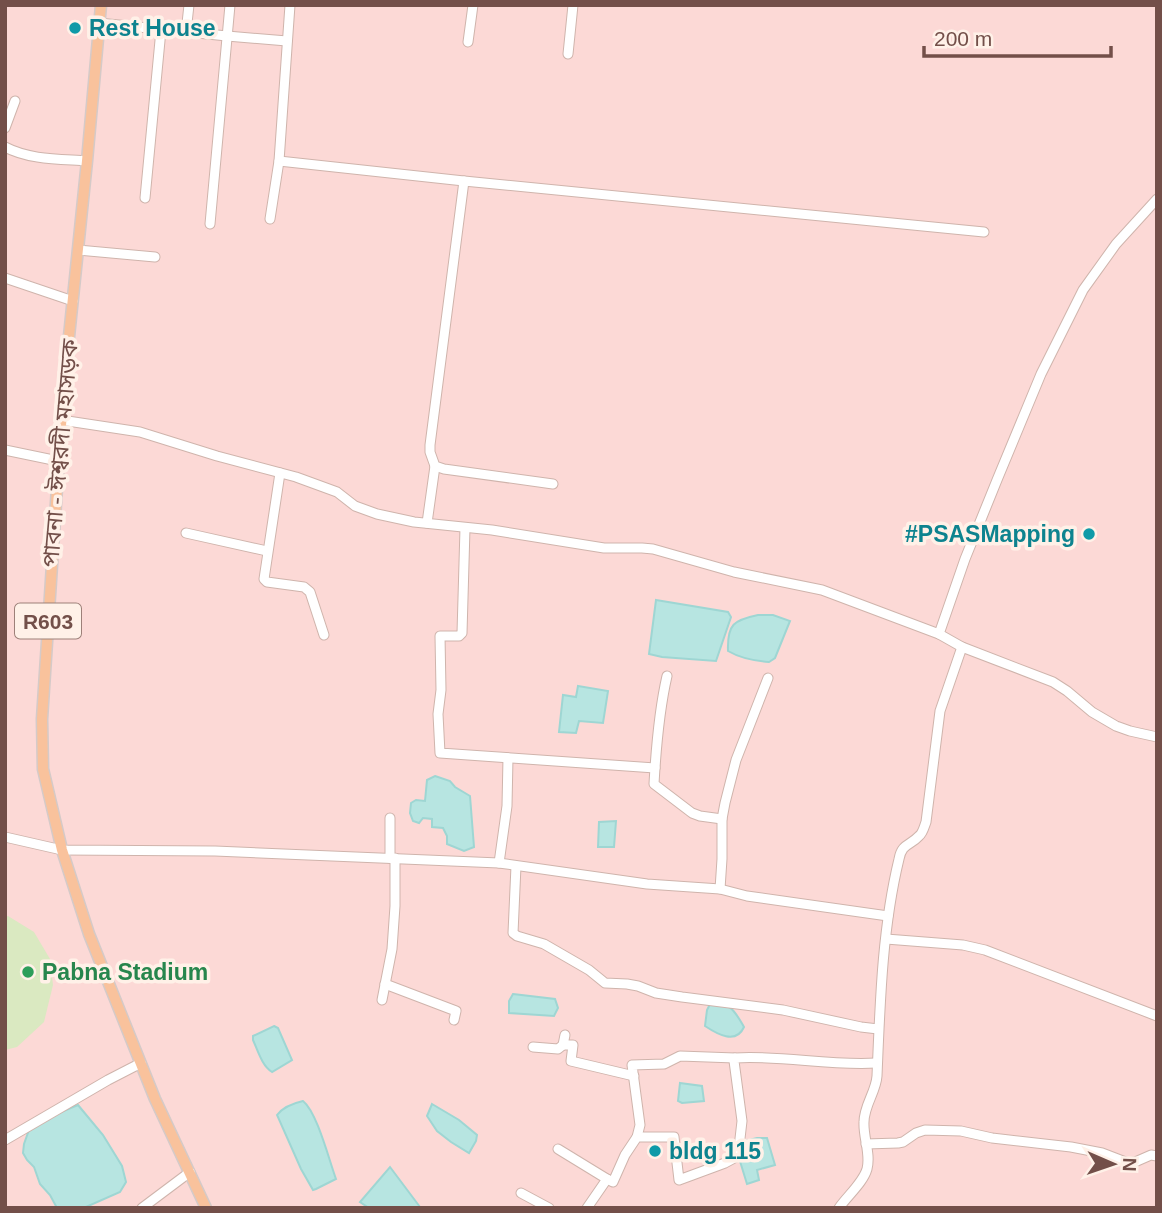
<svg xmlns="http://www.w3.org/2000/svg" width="1162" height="1213" viewBox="0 0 1162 1213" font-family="Arial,'Noto Sans Bengali',sans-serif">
  <rect width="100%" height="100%" fill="#fcece2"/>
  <!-- commercial -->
  <rect fill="#fcd9d6" x="5" y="5" width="1152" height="1203"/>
  <!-- green -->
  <path fill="#dae9c1" d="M8 916 34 932 50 959 53 985 44 1022 17 1047 5 1050V917Z"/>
  <!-- water -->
  <g fill="#b7e5e1" stroke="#9ed6d3" stroke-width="2">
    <path d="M656 600 728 612 731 617 716 661 662 657 649 654Z"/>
    <path d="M758 615H773L790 621 775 658 769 662C756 661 740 658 728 651 727 624 734 620 758 615Z"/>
    <path d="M578 686 608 691 603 723 579 721 576 733 559 732 563 695 576 697Z"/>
    <path d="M435 776 450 781 455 787 470 796 474 847 464 851 447 844V836L443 828 432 827V819L423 818 419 823 413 821 410 813 411 803 416 800 425 801 427 780Z"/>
    <path d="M616 821 614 847H598L599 822Z"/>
    <path d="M513 994 555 999 558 1008 554 1016 509 1013V1001Z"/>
    <path d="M711 1002C732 1004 734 1010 744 1027 736 1045 717 1034 705 1026L707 1010Z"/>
    <path d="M274 1026 278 1028 292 1060 272 1072C262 1066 258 1051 253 1040V1036Z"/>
    <path d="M680 1083 702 1086 704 1101 682 1103 678 1101Z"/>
    <path d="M303 1101C317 1112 329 1160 336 1179L316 1189 313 1190 301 1169 277 1115C283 1107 294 1103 303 1101Z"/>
    <path d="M432 1104 459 1120 477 1135 476 1141 469 1153 451 1142 437 1131 427 1116Z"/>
    <path d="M78 1105 103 1135 122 1166 126 1182 120 1192 86 1207 57 1208 50 1195 40 1184 34 1167 27 1160 23 1153 24 1144 29 1130 61 1112Z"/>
    <path d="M757 1138H767L775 1165 757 1170 759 1180 747 1184 739 1158 741 1142Z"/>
    <path d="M390 1167 420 1207V1208H369L360 1202Z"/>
  </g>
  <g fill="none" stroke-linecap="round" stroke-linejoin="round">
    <defs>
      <g id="minor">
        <path d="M99 23 227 36 287 41"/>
        <path d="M186 32 189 5"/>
        <path d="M468 42 473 5"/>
        <path d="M568 54 573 5"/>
        <path d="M5 128 15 101"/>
        <path d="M5 147C30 160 60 159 87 161"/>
        <path d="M279 161 464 181 984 232"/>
        <path d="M464 181 430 445V452L435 466 444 469 553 484"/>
        <path d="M145 198 161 30"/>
        <path d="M1157 199 1116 244 1083 290 1041 374 997 480 965 559 939 634 962 647 1053 682 1067 691 1092 712 1116 726 1130 731 1157 737"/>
        <path d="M270 219 279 161 290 5"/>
        <path d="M210 224 230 5"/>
        <path d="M78 250 155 257"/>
        <path d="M5 278 73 301"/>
        <path d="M61 420 140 432 217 456 296 477 337 492 355 506 377 514 414 522 492 530 604 548H642L653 549 734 572 822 590 939 634"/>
        <path d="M5 450 58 461"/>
        <path d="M280 473 264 579 267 582 304 587 310 592 324 635"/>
        <path d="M427 523 435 466"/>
        <path d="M465 528 462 633 459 636H440L441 690 438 714 440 753 655 768"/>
        <path d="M186 533 267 551"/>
        <path d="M667 676C659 711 656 748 654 784L692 813 700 816 722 819"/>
        <path d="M390 818V858"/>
        <path d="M5 837 62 850 215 851 499 863 647 884 720 889 747 896 888 916"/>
        <path d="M499 863 507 806 508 758"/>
        <path d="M516 866 513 933 517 936 544 944 589 970 605 983 627 984 638 986 656 993 682 997 783 1010 861 1027 878 1029"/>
        <path d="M720 889 722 859V819L725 803 736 760 768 678"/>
        <path d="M886 939 963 945 985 950 1157 1016"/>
        <path d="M385 984 456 1011 454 1020"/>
        <path d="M382 1000 392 949 395 906V858"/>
        <path d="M565 1035 563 1045H573L571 1061 634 1076"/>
        <path d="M533 1047 558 1049 563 1045"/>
        <path d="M637 1137 640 1125 632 1065 664 1064 680 1056 735 1058"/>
        <path d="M5 1140 108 1080 141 1063"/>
        <path d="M866 1144 898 1143 903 1142 916 1133 925 1130 961 1131 992 1138 1071 1147 1102 1153 1128 1163 1135 1162 1151 1155 1157 1156"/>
        <path d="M558 1149 607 1179 587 1208"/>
        <path d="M607 1179 613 1182 625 1155 637 1137H674L679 1180 725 1163 738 1156 742 1121 734 1061 735 1058C782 1055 829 1066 876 1063"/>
        <path d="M521 1193 549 1208"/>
        <path d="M142 1208 190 1172"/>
        <path d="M839 1208C847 1196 863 1183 867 1169 871 1154 863 1137 864 1122 864 1105 876 1092 877 1076 880 1004 882 929 899 859 902 843 910 846 919 836 923 833 924 827 926 822L940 711 962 647"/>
      </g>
      <path id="major" d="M101 5 87 161 63 395 42 719 43 769 62 850 89 934 155 1099 206 1208"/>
    </defs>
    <!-- minor casing -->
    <use href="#minor" stroke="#cfb4ac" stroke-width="11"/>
    <!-- major casing -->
    <use href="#major" stroke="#d5cac8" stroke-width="13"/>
    <!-- minor -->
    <use href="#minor" stroke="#fff" stroke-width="9"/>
    <!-- major -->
    <use href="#major" stroke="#f9c29c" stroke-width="10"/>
  </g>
  <!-- markers -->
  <g fill="#0f9aa8" stroke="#fff1e8" stroke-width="2.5">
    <circle cx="75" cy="28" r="7"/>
    <circle cx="1089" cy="534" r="7"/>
    <circle cx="655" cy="1151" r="7"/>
  </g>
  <circle fill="#2e9e5b" stroke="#fff1e8" stroke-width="2.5" cx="28" cy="972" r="7"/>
  <g text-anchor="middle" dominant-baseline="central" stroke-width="7" stroke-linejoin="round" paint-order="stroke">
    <!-- shield labels -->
    <rect fill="#fff1e8" stroke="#9d8079" stroke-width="2" x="15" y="603.5" width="66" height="35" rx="5"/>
    <g font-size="21" font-weight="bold" fill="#734f49">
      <text x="48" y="621">R603</text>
    </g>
    <!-- culture labels -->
    <g font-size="23" font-weight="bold" fill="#0d838f" stroke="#fff1e8" text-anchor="start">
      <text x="89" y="28">Rest House</text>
      <text x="1075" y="534" text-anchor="end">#PSASMapping</text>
      <text x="669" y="1151">bldg 115</text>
    </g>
    <!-- street labels -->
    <g font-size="23" fill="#734f49" stroke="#fff1e8">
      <text transform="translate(60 453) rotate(-85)">পাবনা - ঈশ্বরদী মহাসড়ক</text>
    </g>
    <!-- leisure labels -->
    <g font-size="23" font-weight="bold" fill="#27864d" stroke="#fff1e8" text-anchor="start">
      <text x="42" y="972">Pabna Stadium</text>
    </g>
  </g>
  <!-- border -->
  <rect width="1162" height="1213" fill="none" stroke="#734f49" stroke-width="14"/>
  <!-- north arrow -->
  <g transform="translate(1113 1164) rotate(92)" stroke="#fff1e8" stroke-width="5" paint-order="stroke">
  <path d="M0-5L12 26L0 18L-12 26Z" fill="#734f49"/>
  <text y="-10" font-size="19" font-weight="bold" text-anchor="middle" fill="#734f49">N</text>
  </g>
  <!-- scale -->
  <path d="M924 46v10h187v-10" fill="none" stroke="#734f49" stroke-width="3.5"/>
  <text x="934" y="46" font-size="21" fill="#734f49" stroke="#fff1e8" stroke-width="5" paint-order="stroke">200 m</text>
</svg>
